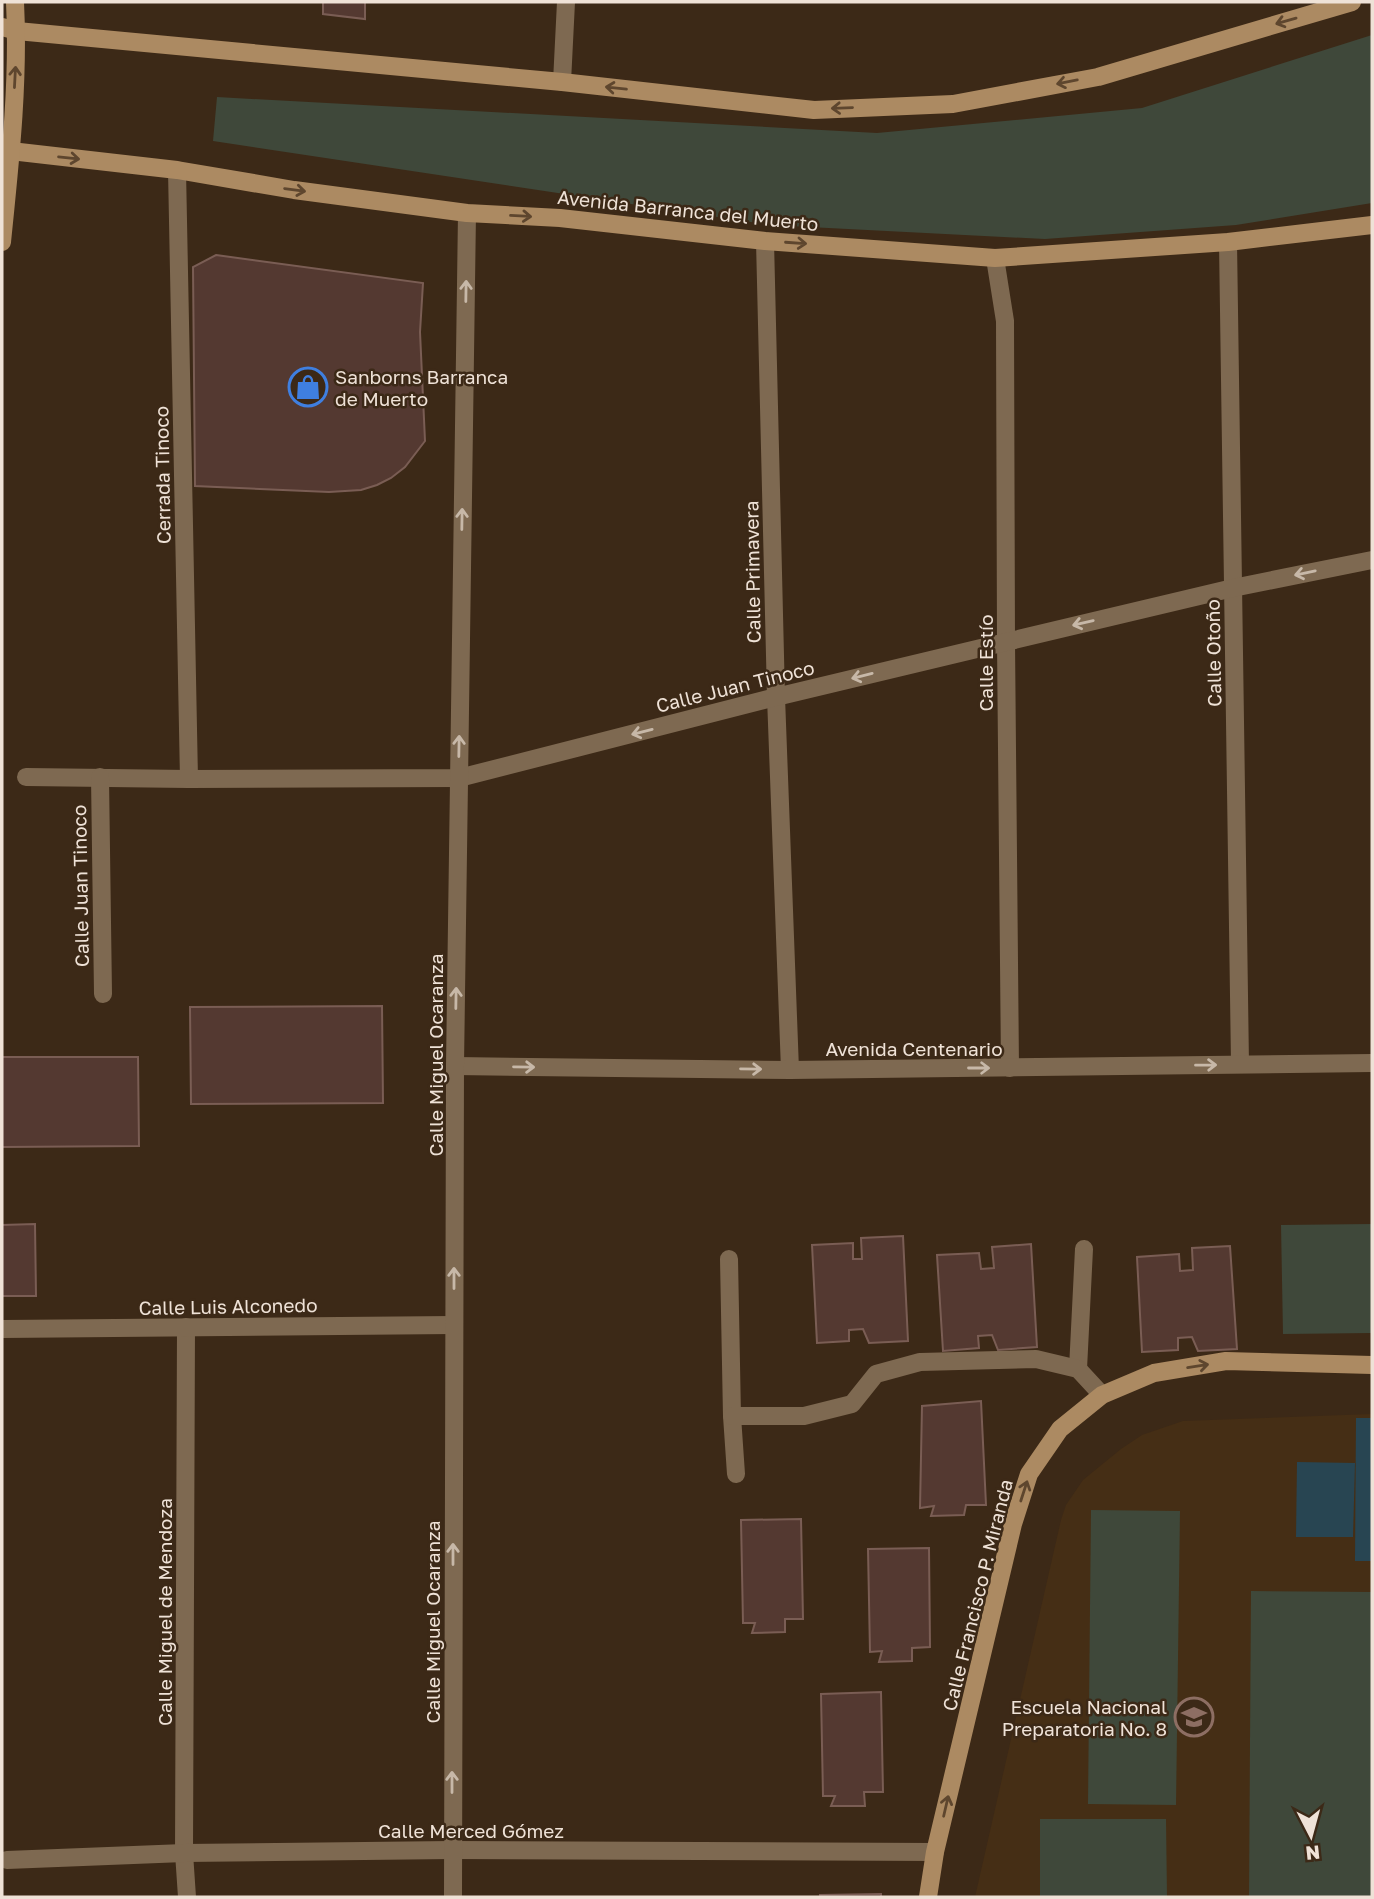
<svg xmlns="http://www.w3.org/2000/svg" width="1374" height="1899" viewBox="0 0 1374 1899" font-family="'Golos Text',sans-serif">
  <rect width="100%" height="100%" fill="#3c2917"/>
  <!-- built -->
  <path fill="#452e15" d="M1372 1414V1897H975L1061 1520 1066 1505 1083 1480 1121 1449 1142 1435 1183 1421Z"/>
  <!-- green -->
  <g fill="#3f483a">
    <path d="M1372 35V203L1236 225 1045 239 770 225 213 141 217 97 877 133 1142 108Z"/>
    <path d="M1372 1224V1333L1283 1334 1281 1225Z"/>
    <path d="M1091 1510 1180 1511 1176 1805 1088 1804Z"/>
    <path d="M1251 1591 1372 1592V1897H1249Z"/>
    <path d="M1040 1819H1166L1167 1897H1040Z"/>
  </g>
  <!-- water -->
  <g fill="#284552">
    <path d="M1356 1418H1372V1561H1355Z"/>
    <path d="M1297 1462 1355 1463 1353 1537H1296Z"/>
  </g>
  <!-- building -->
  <g fill="#543931" stroke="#7a5d54" stroke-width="2">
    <path d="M323 2H365V19L323 14Z"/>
    <path d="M216 255 423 283 420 332 425 441 405 467 391 478 377 485 361 490 329 492 195 486 193 267Z"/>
    <path d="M382 1006 383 1103 191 1104 190 1007Z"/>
    <path d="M2 1057H138L139 1146 2 1147Z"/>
    <path d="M35 1224 36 1296H2V1225Z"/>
    <path d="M903 1236 908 1341 869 1343 863 1329 849 1330V1341L817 1343 812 1245 853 1243V1259H862L861 1238Z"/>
    <path d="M1031 1244 1037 1347 998 1350 992 1335 978 1336 979 1348 943 1351 937 1255 979 1253 981 1269 994 1268 992 1247Z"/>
    <path d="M1230 1246 1237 1349 1198 1351 1192 1337 1178 1338V1350L1142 1352 1137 1257 1179 1254 1180 1271 1193 1270 1192 1248Z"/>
    <path d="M981 1401 986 1505H966L964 1515 931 1516 934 1506 920 1508 922 1406Z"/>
    <path d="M801 1519 803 1619H785V1632L752 1633 755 1623H743L741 1520Z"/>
    <path d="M929 1548 930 1647 912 1648V1661L879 1662 882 1651 870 1652 868 1549Z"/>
    <path d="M881 1692 883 1792H864L865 1806H831L835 1796H823L821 1694Z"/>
    <path d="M881 1894V1897H820V1895Z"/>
  </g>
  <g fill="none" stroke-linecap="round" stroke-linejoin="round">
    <!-- lane -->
    <g stroke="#7e6951" stroke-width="18">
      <path d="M729 1259 732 1416 736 1474"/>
      <path d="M1078 1369 1084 1249"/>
      <path d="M732 1416H804L852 1404 876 1374 920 1362 1036 1359 1078 1369 1102 1395"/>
    </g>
    <!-- street -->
    <g stroke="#7e6951" stroke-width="18">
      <path d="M562 82 566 2"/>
      <path d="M177 170 189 779"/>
      <path d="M765 241 776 697 790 1070"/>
      <path d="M1228 242 1240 1064"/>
      <path d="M995 258 1005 321 1006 642 1010 1068"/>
      <path d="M26 777 189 779 459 778 776 697 1006 642 1233 588 1372 560"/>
      <path d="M100 777 103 994"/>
      <path d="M455 1066 790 1070 1372 1063"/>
      <path d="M186 1327 184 1853 187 1897"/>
      <path d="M2 1329 454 1325"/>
      <path d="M7 1860 184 1853 452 1850 935 1852"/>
      <path d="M453 1897 455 1066 467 213"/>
    </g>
    <!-- secondary -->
    <g stroke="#ac8a62" stroke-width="18">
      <path d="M2 27 17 31 562 82 814 110 953 104 1098 77 1352 2"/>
      <path d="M2 150 177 170 294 190 467 213 560 218 765 241 995 258 1228 242 1372 225"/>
      <path d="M2 242C10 163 19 82 15 2"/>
      <path d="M928 1897 935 1852 1013 1524 1029 1474 1060 1429 1102 1395 1154 1373 1226 1361 1372 1365"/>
    </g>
  </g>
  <!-- one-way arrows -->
  <defs><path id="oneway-shaft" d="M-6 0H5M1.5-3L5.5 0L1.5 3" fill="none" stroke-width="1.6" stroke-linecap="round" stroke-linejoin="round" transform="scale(1.75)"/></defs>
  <g stroke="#5e462e">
    <use href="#oneway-shaft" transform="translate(1286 21) rotate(164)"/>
    <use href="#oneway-shaft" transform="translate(15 77) rotate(-87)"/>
    <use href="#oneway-shaft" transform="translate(1067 82) rotate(169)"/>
    <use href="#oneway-shaft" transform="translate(616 88) rotate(-174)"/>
    <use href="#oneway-shaft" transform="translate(842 108) rotate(178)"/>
    <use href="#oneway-shaft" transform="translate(69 158) rotate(6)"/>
    <use href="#oneway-shaft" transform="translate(295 190) rotate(8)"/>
    <use href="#oneway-shaft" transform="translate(521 216) rotate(3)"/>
    <use href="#oneway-shaft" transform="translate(796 243) rotate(4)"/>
    <use href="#oneway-shaft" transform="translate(1198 1366) rotate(-9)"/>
    <use href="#oneway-shaft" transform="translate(1024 1491) rotate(-72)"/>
    <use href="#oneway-shaft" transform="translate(946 1806) rotate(-77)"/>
  </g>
  <g stroke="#c7b8a8">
    <use href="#oneway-shaft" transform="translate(466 291) rotate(-89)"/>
    <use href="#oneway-shaft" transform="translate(462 519) rotate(-89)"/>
    <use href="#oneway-shaft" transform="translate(1305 573) rotate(168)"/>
    <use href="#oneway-shaft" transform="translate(1083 623) rotate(167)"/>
    <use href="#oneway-shaft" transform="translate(862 676) rotate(166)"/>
    <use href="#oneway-shaft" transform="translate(642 732) rotate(166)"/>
    <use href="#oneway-shaft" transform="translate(459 746) rotate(-89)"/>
    <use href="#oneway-shaft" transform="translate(456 998) rotate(-89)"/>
    <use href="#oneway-shaft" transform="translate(1206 1065) rotate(-1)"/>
    <use href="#oneway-shaft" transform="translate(524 1067) rotate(1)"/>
    <use href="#oneway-shaft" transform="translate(979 1068)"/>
    <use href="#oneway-shaft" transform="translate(751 1069) rotate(1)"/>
    <use href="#oneway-shaft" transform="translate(454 1278) rotate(-90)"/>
    <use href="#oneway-shaft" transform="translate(453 1554) rotate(-90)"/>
    <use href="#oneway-shaft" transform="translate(452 1782) rotate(-90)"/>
  </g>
  <!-- icons -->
  <defs>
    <symbol id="shop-ring" viewBox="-11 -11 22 22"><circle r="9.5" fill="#3c2917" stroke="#3f7fe0" stroke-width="1.5"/><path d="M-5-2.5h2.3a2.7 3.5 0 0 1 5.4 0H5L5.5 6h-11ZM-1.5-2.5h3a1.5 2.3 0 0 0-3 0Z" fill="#3f7fe0"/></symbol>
    <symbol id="school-ring" viewBox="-11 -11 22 22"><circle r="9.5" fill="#3c2917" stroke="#8d6e63" stroke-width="1.5"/><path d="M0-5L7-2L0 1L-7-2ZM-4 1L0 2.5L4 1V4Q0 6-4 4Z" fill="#8d6e63"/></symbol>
  </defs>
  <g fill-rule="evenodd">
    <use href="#shop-ring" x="286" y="365" width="44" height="44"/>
    <use href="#school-ring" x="1172" y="1695" width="44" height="44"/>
  </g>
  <g text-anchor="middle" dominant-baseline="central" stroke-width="5" stroke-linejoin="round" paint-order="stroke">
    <!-- street labels -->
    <g font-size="19" fill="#efe2d7" stroke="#3c2917">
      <text transform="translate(688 210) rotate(6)">Avenida Barranca del Muerto</text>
      <text transform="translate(162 475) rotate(-91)">Cerrada Tinoco</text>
      <text transform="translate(752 572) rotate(-91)">Calle Primavera</text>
      <text transform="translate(1213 653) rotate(-91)">Calle Otoño</text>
      <text transform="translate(985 663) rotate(-90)">Calle Estío</text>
      <text transform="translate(735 686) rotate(-14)">Calle Juan Tinoco</text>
      <text transform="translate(80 886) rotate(-91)">Calle Juan Tinoco</text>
      <text x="914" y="1048">Avenida Centenario</text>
      <text transform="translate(435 1055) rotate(-90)">Calle Miguel Ocaranza</text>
      <text transform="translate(228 1306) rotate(-1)">Calle Luis Alconedo</text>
      <text transform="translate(977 1595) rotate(-76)">Calle Francisco P. Miranda</text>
      <text transform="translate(164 1612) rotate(-90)">Calle Miguel de Mendoza</text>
      <text transform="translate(432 1622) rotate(-90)">Calle Miguel Ocaranza</text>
      <text x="471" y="1830">Calle Merced Gómez</text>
    </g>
    <!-- poi labels -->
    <g font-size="19" fill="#efe2d7" stroke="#3c2917" text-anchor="start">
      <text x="335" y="376">Sanborns Barranca<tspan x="335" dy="22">de Muerto</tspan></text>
      <text x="1167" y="1706" text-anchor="end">Escuela Nacional<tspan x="1167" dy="22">Preparatoria No. 8</tspan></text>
    </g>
  </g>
  <!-- border -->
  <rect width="1374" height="1899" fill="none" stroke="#efe2d7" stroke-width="7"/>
  <!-- north arrow -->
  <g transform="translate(1311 1836) rotate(174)" stroke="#3c2917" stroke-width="5" paint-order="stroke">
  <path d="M0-5L12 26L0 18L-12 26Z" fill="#efe2d7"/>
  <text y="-10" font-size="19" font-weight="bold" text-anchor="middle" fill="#efe2d7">N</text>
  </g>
</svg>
